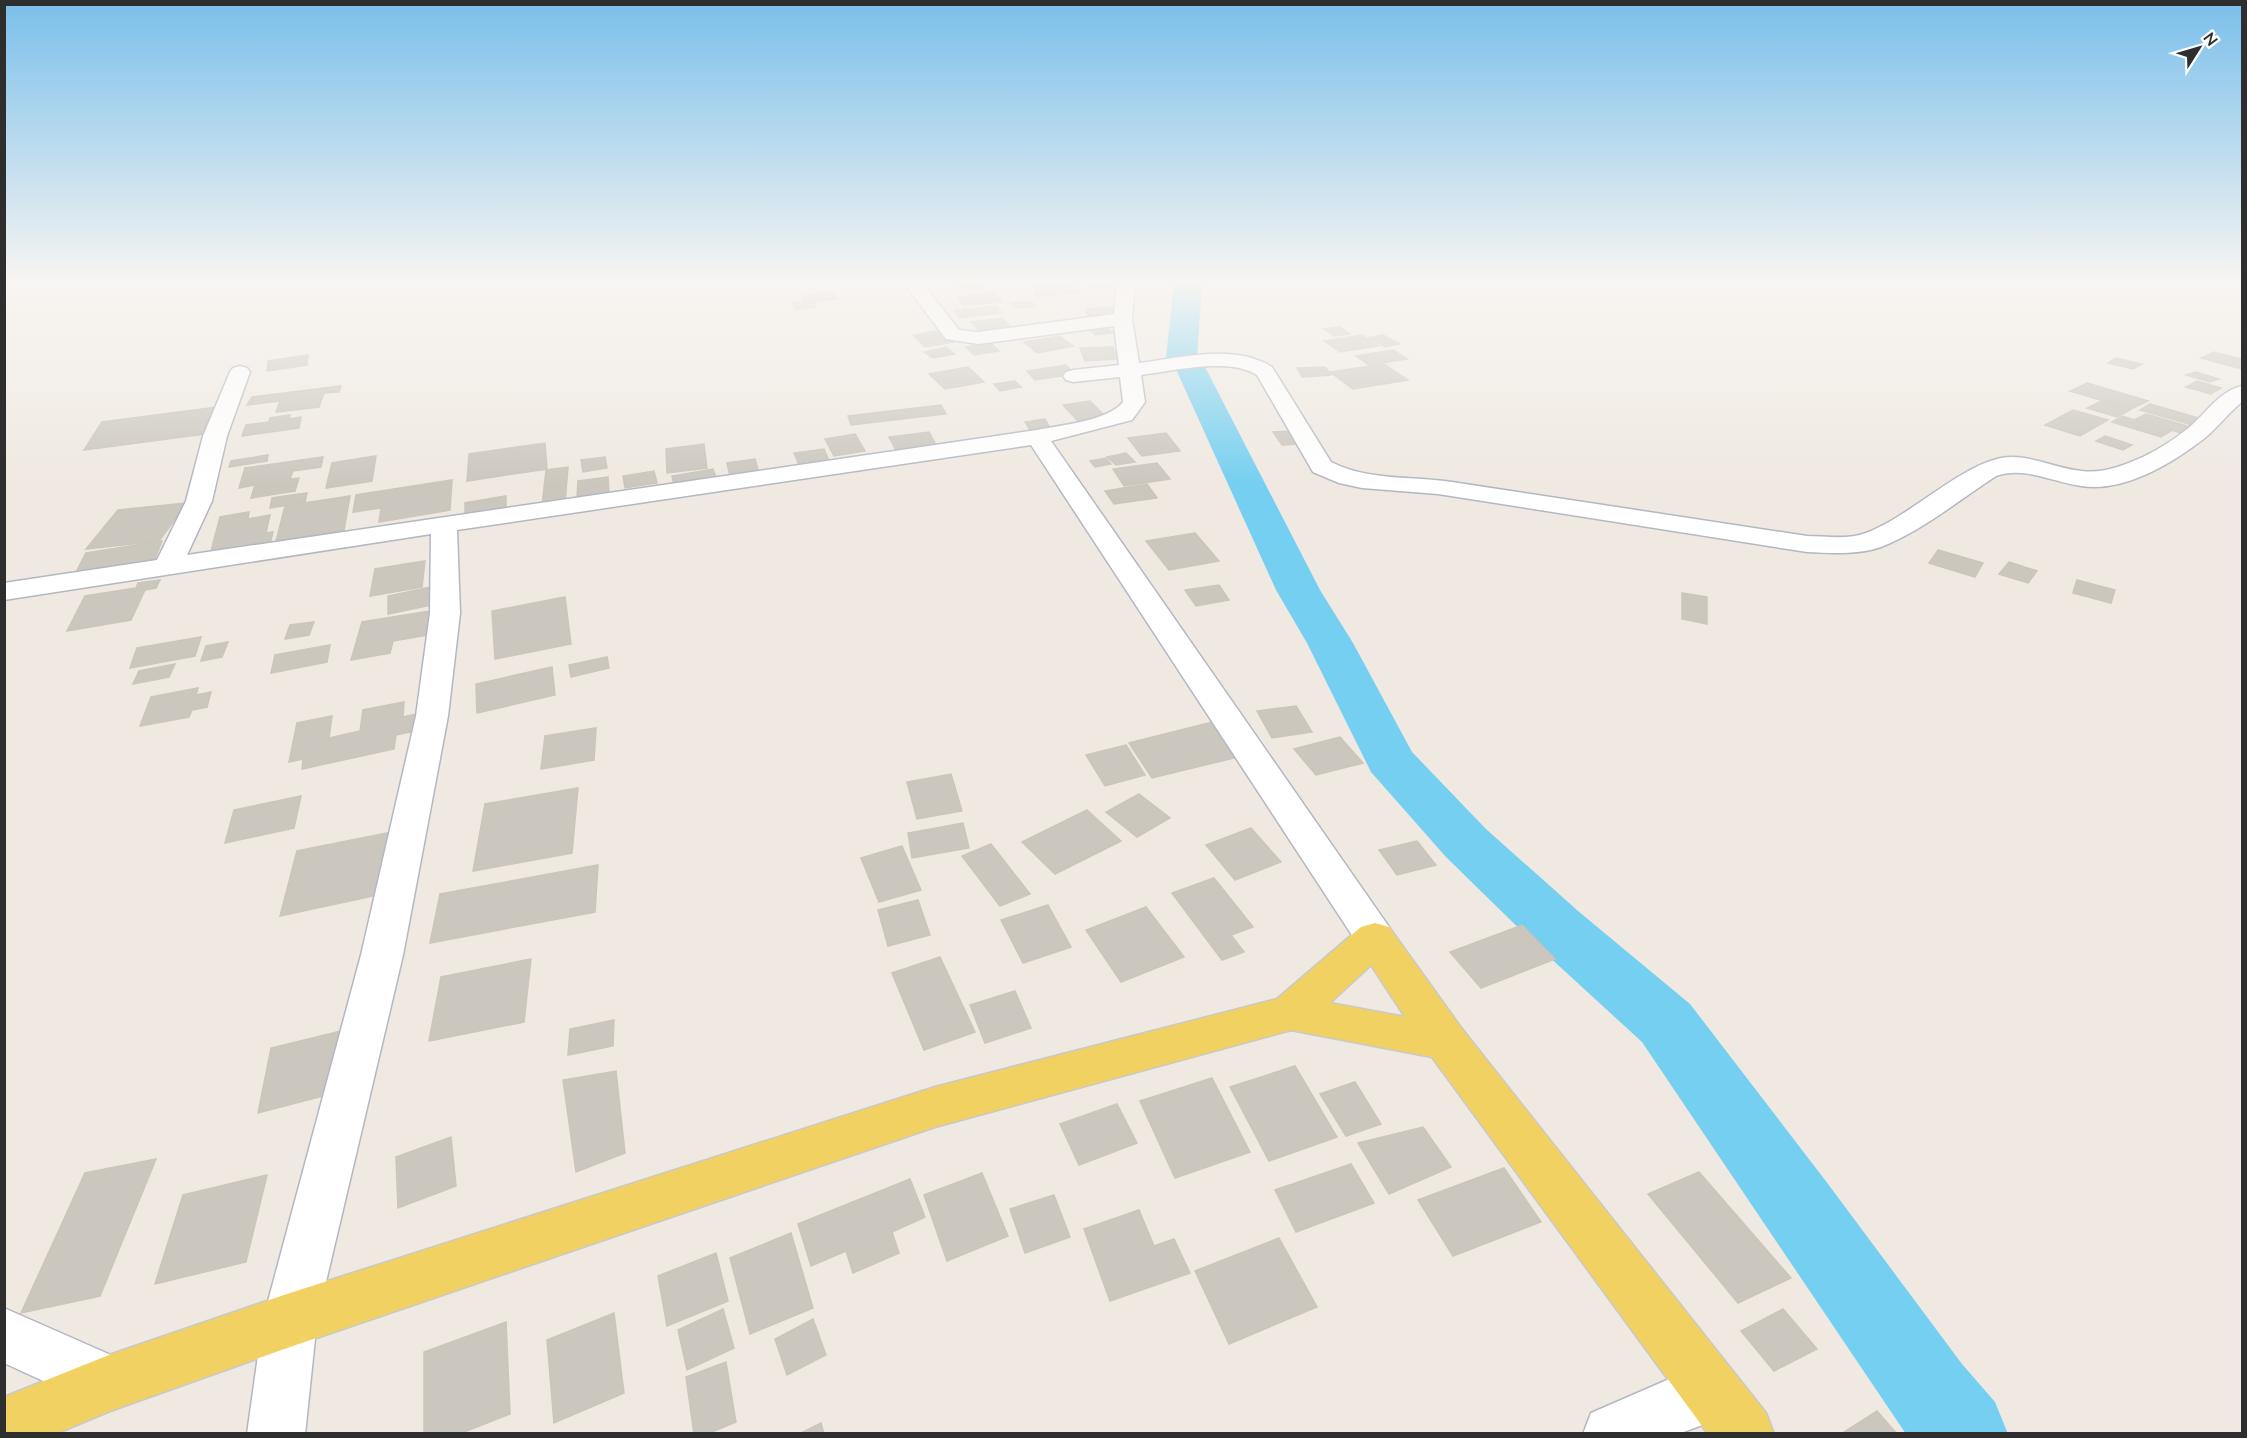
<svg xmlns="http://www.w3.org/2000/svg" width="2247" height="1438" viewBox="0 0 2247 1438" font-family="'Nunito Sans',sans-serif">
  <rect width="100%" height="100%" fill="#efe9e1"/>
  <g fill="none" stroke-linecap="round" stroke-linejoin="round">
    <!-- river -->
    <path fill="#75cff0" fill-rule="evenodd" d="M1174 283H1202L1197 359 1205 367 1320 590 1353 643 1412 752 1486 829 1578 911 1690 1004 1825 1180 1962 1364 1995 1402 2008 1434H1906L1642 1042 1534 943 1446 857 1371 772 1307 643 1276 590 1174 365 1166 358Z"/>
  </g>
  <!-- building -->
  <g fill="#cbc7bf" stroke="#cbc5ba" stroke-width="1.5">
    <path d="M1075 283 1079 293 1036 296 1032 284Z"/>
    <path d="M1086 283H1120L1123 289 1089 290Z"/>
    <path d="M983 284 986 287 958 290 956 286Z"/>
    <path d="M832 291 837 299 812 301 816 307 796 310 792 302 804 301 802 296Z"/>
    <path d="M995 293 1002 302 963 306 957 297Z"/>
    <path d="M1030 301 1035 306 1015 308 1011 303Z"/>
    <path d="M996 306 1002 313 960 318 954 310Z"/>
    <path d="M1114 307 1118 316 1089 318 1085 309Z"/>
    <path d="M1002 318 1016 333 984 337 971 322Z"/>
    <path d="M1107 327 1113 333 1095 335 1090 329Z"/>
    <path d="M1340 327 1350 334 1334 336 1324 329Z"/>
    <path d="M942 330 954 342 925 347 913 335Z"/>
    <path d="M1362 335 1378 346 1340 352 1324 341Z"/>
    <path d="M1383 335 1400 344 1385 347 1368 338Z"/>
    <path d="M1060 336 1073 346 1037 353 1024 342Z"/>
    <path d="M991 343 999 351 974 355 966 347Z"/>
    <path d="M946 347 955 354 933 358 924 352Z"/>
    <path d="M1113 347 1118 359 1085 361 1080 348Z"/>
    <path d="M1393 350 1407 359 1369 365 1356 356Z"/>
    <path d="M2214 352 2242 359V369L2201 358Z"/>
    <path d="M308 355 307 365 267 371 268 361Z"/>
    <path d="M2116 358 2142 364 2133 369 2108 363Z"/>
    <path d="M1384 364 1408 380 1353 389 1330 372Z"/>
    <path d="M1066 365 1074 374 1035 380 1027 371Z"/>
    <path d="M968 367 984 382 945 389 929 374Z"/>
    <path d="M1325 367 1331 375 1302 377 1297 368Z"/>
    <path d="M2196 372 2219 379 2210 382 2186 375Z"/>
    <path d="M1015 381 1021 387 1000 391 994 384Z"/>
    <path d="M2197 381 2221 388 2211 394 2186 387Z"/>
    <path d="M2087 383 2148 401 2131 409 2070 391Z"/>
    <path d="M341 386 339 392 324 393 319 407 276 412 280 401 247 405 252 397Z"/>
    <path d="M1090 401 1105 416 1078 421 1063 405Z"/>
    <path d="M2101 401 2130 410 2117 417 2087 408Z"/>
    <path d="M2150 404 2202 419 2192 425 2140 410Z"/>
    <path d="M941 405 946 414 851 425 848 416Z"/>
    <path d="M218 407 205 434 84 450 102 422Z"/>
    <path d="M2073 410 2108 420 2080 436 2045 425Z"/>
    <path d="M2146 414 2194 428 2184 434 2136 419Z"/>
    <path d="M290 415 289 419 301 417 299 428 242 436 246 425 269 422 270 418Z"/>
    <path d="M2122 416 2171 431 2161 437 2112 422Z"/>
    <path d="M1045 419 1051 430 1031 432 1025 422Z"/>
    <path d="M1290 431 1299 444 1282 445 1273 432Z"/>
    <path d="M929 432 937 447 897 452 889 437Z"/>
    <path d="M1166 433 1180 451 1142 456 1128 438Z"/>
    <path d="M855 434 865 451 834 456 825 439Z"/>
    <path d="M2105 436 2132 445 2123 450 2096 441Z"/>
    <path d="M545 443 547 469 467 481 469 454Z"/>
    <path d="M704 444 707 468 667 473 666 449Z"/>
    <path d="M824 449 829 461 799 465 794 453Z"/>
    <path d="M1126 453 1135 462 1116 465 1107 457Z"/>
    <path d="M268 455 267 461 229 467 231 461Z"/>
    <path d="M376 456 372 481 326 488 332 463Z"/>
    <path d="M323 457 321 467 293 471 290 479 299 478 295 491 251 498 255 485 239 488 245 468Z"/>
    <path d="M605 457 607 468 583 472 581 460Z"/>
    <path d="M1106 458 1111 464 1095 467 1090 461Z"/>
    <path d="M755 459 760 477 731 481 727 463Z"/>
    <path d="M1157 463 1170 479 1124 486 1113 469Z"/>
    <path d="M568 467 565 503 542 506 546 470Z"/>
    <path d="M713 469 718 483 675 490 672 476Z"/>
    <path d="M654 471 657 483 625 488 623 476Z"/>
    <path d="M608 477 609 493 577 497 578 481Z"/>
    <path d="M452 480 450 510 379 522 381 508 353 512 356 495Z"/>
    <path d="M1147 484 1157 498 1114 504 1105 491Z"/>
    <path d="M307 493 305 502 270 508 272 498Z"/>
    <path d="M350 496 344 530 276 541 285 506Z"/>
    <path d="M506 496V507L465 514V503Z"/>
    <path d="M187 503 159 541 86 549 118 510Z"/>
    <path d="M249 512 248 519 270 515 266 533 273 532 270 545 223 556 225 548 211 551 220 517Z"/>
    <path d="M1195 533 1219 561 1169 570 1146 541Z"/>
    <path d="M162 541 152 566 73 578 86 553Z"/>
    <path d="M1938 550 1983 563 1975 577 1929 563Z"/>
    <path d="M425 561 422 587 370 596 375 569Z"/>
    <path d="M2009 562 2037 571 2028 583 1999 574Z"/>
    <path d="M160 580 156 588 145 590 131 620 67 631 85 596 136 588 138 583Z"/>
    <path d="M2077 580 2115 590 2111 603 2073 593Z"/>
    <path d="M1219 585 1229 600 1196 606 1185 590Z"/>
    <path d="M431 587 432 605 388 614V596Z"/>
    <path d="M1682 593 1707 597V624L1682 619Z"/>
    <path d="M565 597 571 644 495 659 492 611Z"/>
    <path d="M443 609 439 633 393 641 390 653 351 660 362 622Z"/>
    <path d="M314 622 309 635 285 639 290 625Z"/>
    <path d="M201 637 195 656 130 668 137 648Z"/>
    <path d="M228 642 222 657 201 661 206 646Z"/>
    <path d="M330 645 327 662 271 673 275 655Z"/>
    <path d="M607 657 609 668 571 677 569 665Z"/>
    <path d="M175 664 169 677 133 684 139 671Z"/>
    <path d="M552 667 555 695 477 713 476 684Z"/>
    <path d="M198 688 196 695 211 692 207 707 192 710 189 717 140 726 151 697Z"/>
    <path d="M404 702 403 717 426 712 425 729 396 735 394 749 302 769 303 759 289 762 297 723 332 716 329 738 360 731 363 710Z"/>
    <path d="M1296 706 1312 732 1272 738 1257 711Z"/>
    <path d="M1220 720 1246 755 1152 778 1129 743Z"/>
    <path d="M596 728 594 760 541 769 545 736Z"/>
    <path d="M1340 737 1363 763 1316 775 1294 749Z"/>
    <path d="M1126 745 1145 775 1105 786 1086 755Z"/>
    <path d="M951 774 962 811 917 819 907 782Z"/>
    <path d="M578 788 572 853 473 871 485 804Z"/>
    <path d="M1139 794 1170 818 1137 837 1106 812Z"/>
    <path d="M301 796 294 828 225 843 234 810Z"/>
    <path d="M1087 810 1121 841 1055 874 1022 842Z"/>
    <path d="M963 823 969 848 912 858 908 833Z"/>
    <path d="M1251 828 1281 862 1235 880 1206 845Z"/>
    <path d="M402 830 391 892 280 916 297 851Z"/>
    <path d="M1417 841 1436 865 1397 875 1379 850Z"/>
    <path d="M991 844 1030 894 1000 906 962 856Z"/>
    <path d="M902 846 921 890 879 902 861 858Z"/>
    <path d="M598 865 595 912 430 943 440 894Z"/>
    <path d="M1214 878 1253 927 1231 935 1244 952 1222 960 1172 893Z"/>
    <path d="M918 900 930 935 888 946 878 910Z"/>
    <path d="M1048 905 1071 947 1023 963 1001 920Z"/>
    <path d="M1146 907 1184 957 1121 982 1086 930Z"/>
    <path d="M1522 925 1555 959 1481 988 1450 952Z"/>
    <path d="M940 957 975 1032 924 1050 892 973Z"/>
    <path d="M531 959 524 1022 429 1041 441 977Z"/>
    <path d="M1015 991 1031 1028 985 1043 970 1005Z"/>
    <path d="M614 1020 613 1046 568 1055 570 1029Z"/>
    <path d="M341 1031 331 1094 258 1113 271 1048Z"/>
    <path d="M1295 1066 1337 1137 1269 1161 1230 1087Z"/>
    <path d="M616 1071 625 1153 576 1172 563 1080Z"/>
    <path d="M1212 1078 1250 1152 1175 1178 1140 1101Z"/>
    <path d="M1355 1082 1381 1124 1346 1136 1320 1094Z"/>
    <path d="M1117 1104 1137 1143 1079 1165 1060 1124Z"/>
    <path d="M1423 1127 1451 1167 1389 1194 1358 1143Z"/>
    <path d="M451 1137 456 1186 398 1208 396 1157Z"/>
    <path d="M156 1159 100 1296 21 1313 85 1173Z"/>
    <path d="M1351 1164 1374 1203 1296 1232 1275 1190Z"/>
    <path d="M1504 1168 1541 1222 1453 1256 1418 1200Z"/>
    <path d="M1699 1172 1791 1278 1738 1303 1648 1194Z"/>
    <path d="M982 1173 1008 1236 947 1261 924 1195Z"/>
    <path d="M267 1175 246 1262 155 1284 183 1195Z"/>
    <path d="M910 1179 925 1217 892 1232 899 1253 853 1273 846 1251 811 1266 798 1224Z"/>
    <path d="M1054 1195 1070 1237 1025 1253 1010 1209Z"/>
    <path d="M1139 1210 1154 1246 1174 1239 1190 1273 1110 1301 1084 1229Z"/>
    <path d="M791 1233 813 1308 750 1334 730 1258Z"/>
    <path d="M1279 1238 1317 1307 1229 1344 1195 1271Z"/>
    <path d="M716 1253 728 1301 667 1326 658 1276Z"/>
    <path d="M723 1309 734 1348 687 1370 678 1330Z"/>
    <path d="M1783 1309 1817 1349 1774 1371 1741 1331Z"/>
    <path d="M614 1313 624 1393 554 1423 547 1340Z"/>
    <path d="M813 1319 826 1355 787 1375 775 1339Z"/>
    <path d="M506 1322 510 1414 459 1434H424V1352Z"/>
    <path d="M726 1362 736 1422 707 1434H694L686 1377Z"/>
    <path d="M1877 1411 1897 1434H1841Z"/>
    <path d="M821 1423 824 1434H799Z"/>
  </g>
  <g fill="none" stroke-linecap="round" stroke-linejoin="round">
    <defs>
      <g id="minor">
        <path d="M904 283H922L959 330 978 332 1114 314 1117 283H1135L1132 319 1139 363C1181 358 1234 343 1272 367L1331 462C1368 481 1412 476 1452 482 1570 500 1689 518 1807 536 1826 536 1848 540 1866 533 1911 516 1958 467 2001 458 2028 453 2056 469 2082 471 2103 474 2124 465 2143 457 2159 449 2180 436 2193 424 2208 410 2222 390 2242 386V402C2229 412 2219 426 2206 437 2173 463 2124 493 2081 486 2053 482 2024 466 1996 476 1959 500 1922 531 1881 547 1858 555 1831 553 1807 552L1438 494 1362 488 1339 483 1313 472 1257 375C1229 357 1173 371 1141 375L1145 402 1132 420 1051 441 1389 927 1395 938 1389 949 1375 953 1361 949 1031 445 457 530 460 613 448 716 403 955 317 1320 305 1434H247L263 1320 361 955 416 716 430 613 431 534 4 600V583L157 560 186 501 203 436 230 372 233 368 240 366 247 368 250 372 227 436 212 501 187 555 1037 430C1061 425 1108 421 1123 402L1120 377 1073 382 1066 380 1063 376 1066 372 1073 370 1119 365 1114 326 978 344 946 339Z"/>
        <path d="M4 1308 129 1363 137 1383 129 1403 109 1411 4 1363Z"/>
        <path d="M1712 1366 1732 1374 1740 1394 1732 1414 1678 1434H1583L1591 1413 1674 1377Z"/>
      </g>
      <path id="major" d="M1375 923 1389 927 1462 1029 1766 1413 1774 1434H1708L1432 1057 1291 1030 935 1127 290 1347 110 1411 55 1434H4V1397L109 1355 290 1293 935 1087 1277 999 1361 927ZM1371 965 1405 1017 1330 1003Z"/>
    </defs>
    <!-- minor casing -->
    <use href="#minor" stroke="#b4b7c1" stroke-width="3"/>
    <!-- major casing -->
    <use href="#major" stroke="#c9c9c9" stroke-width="3"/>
    <!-- minor -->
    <use href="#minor" fill="#fff" fill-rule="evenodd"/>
    <!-- major -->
    <use href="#major" fill="#f2d163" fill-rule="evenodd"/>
  </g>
  <!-- sky -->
  <linearGradient id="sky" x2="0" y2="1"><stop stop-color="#7abfeb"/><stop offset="0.58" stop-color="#f8f5f2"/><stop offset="1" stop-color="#f8f5f2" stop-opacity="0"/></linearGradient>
  <rect width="2247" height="485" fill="url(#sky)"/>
  <!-- border -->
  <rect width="2247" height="1438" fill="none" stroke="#2e2e2e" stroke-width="12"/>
  <!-- north arrow -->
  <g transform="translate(2199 48) rotate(53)" stroke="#ffffff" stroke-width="4.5" paint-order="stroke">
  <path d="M0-4.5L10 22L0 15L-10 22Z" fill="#2e2e2e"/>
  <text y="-9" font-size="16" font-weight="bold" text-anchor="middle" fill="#2e2e2e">N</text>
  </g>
</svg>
